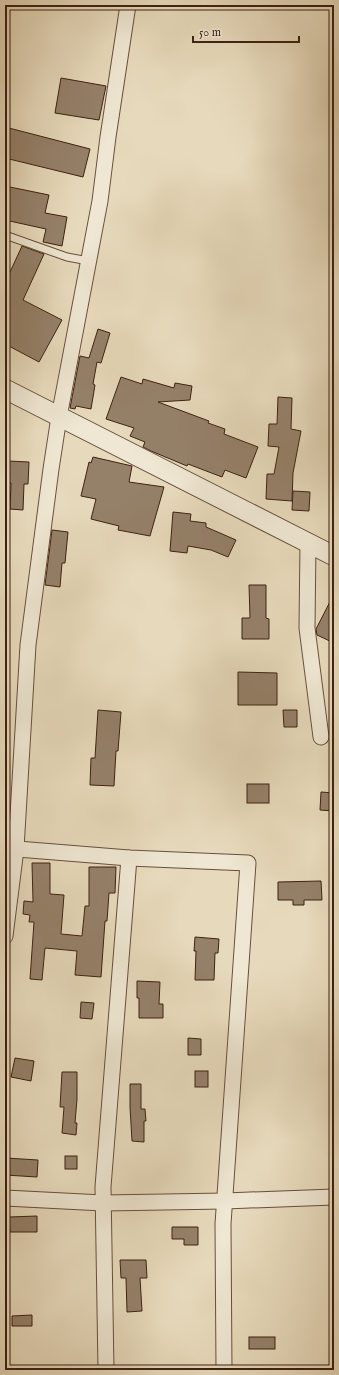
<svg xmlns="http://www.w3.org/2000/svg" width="339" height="1375" viewBox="0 0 339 1375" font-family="'IM FELL English',serif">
  <rect width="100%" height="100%" fill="#e7dabc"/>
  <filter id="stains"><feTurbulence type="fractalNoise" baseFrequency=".005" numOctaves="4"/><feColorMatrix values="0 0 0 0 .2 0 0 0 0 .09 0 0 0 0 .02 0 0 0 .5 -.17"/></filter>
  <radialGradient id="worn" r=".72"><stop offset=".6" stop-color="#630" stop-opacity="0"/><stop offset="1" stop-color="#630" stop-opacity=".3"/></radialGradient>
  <!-- building -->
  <g fill="#95816a" stroke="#3d2112">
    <path d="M61 78 106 86 99 120 55 113Z"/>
    <path d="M5 127 90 149 83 177 5 158Z"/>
    <path d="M5 186 49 195 45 213 67 217 62 246 43 242 46 229 5 220Z"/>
    <path d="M22 246 44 254 23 300 62 320 39 362 5 344V283Z"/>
    <path d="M98 329 110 333 101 363 97 362 93 384 95 385 91 409 76 406 75 409 70 408 80 356 89 358Z"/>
    <path d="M121 377 142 384 143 379 174 388 175 383 192 386 190 400 158 402 209 421 208 423 225 429 224 434 258 447 246 478 225 470 222 477 188 464 187 466 151 451 143 447 145 442 130 436 134 428 106 419Z"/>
    <path d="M278 397 292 398 291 429 301 431 293 473 292 501 266 499 267 474H274L279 447 268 446 269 424H277Z"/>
    <path d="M93 457 132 466 129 482 164 487 150 536 118 530 119 526 91 519 96 499 81 496 89 462 91 463Z"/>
    <path d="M8 461 29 462 28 484H24L23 510 10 509 11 483H7Z"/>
    <path d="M293 491 310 492 309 511 292 510Z"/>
    <path d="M173 512 191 514 190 521 206 523V527L236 540 228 557 211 550 188 546 187 553 170 551Z"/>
    <path d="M52 530 68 532 65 563H62L60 587 45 585Z"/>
    <path d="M249 585H266V618L269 619V639H242V618H250Z"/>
    <path d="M334 594V643L317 635 316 629Z"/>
    <path d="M238 672 277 673V705H238Z"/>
    <path d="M98 710 121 712 118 751H116L114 786 90 785 91 758H95Z"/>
    <path d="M283 710H297V727H284Z"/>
    <rect x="247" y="784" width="22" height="19"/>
    <path d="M321 792 334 793V811L320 810Z"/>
    <path d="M32 863H50V894L64 895 61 934 82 936 85 906H89V867H116L115 893H109L107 921H105L101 977 75 975 77 951 45 948 42 980 30 979 34 922H29L30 915 23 914 24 901 33 902Z"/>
    <path d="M321 881 322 900H304V905H293V900H278V882Z"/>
    <path d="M195 937 219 939 218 953H215L214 980H195L196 951H194Z"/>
    <path d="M137 981 160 982 159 1004H163V1018H139V998H137Z"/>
    <path d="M81 1002 94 1003 92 1019 80 1018Z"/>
    <path d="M188 1038 201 1039V1055H188Z"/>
    <path d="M15 1058 34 1061 31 1081 11 1077Z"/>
    <rect x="195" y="1071" width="13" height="16"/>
    <path d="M62 1072H77V1099L75 1123H77L76 1135 62 1133 64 1107H60Z"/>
    <path d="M130 1084H141V1109H145L146 1121H144V1142L132 1141 130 1107Z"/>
    <rect x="65" y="1156" width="12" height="13"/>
    <path d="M6 1158 38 1160 37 1177 5 1175Z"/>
    <path d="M37 1216V1232H10L9 1217Z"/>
    <path d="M172 1227H198V1245H184V1239H172Z"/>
    <path d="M120 1260H146L147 1278H140L142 1311 127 1312 126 1278H121Z"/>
    <path d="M32 1315V1326H12V1316Z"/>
    <rect x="249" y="1337" width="26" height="12"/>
  </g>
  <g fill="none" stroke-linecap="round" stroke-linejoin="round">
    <defs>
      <path id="service" d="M5 235 67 257 89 261"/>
      <g id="minor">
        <path d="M308 542 307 628 321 737"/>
        <path d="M5 848 129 858 248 863 223 1224 224 1370"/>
        <path d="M5 936 16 849 28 645 51 469 59 417 100 201 108 137 128 5"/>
        <path d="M5 1198 103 1203 225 1201 334 1197"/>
        <path d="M106 1370 103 1187 129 858"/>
      </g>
      <path id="tertiary" d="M5 389 334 556"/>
    </defs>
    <!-- service casing -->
    <use href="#service" stroke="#684f3c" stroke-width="9"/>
    <!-- minor casing -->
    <use href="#minor" stroke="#684f3c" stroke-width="17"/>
    <!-- tertiary casing -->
    <use href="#tertiary" stroke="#684f3c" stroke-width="21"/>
    <!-- service -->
    <use href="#service" stroke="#efe7d3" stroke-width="7"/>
    <!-- minor -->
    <use href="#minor" stroke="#efe7d3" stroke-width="15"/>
    <!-- tertiary -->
    <use href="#tertiary" stroke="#efe7d3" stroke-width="19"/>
  </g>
  <!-- margin -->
  <rect width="339" height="1375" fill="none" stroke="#e7dabc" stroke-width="20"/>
  <rect x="6" y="6" width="327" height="1363" fill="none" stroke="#3d2112" stroke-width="2"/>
  <rect x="10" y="10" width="319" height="1355" fill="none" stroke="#3d2112"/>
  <!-- scale -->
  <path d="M193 36v6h106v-6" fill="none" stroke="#3d2112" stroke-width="2"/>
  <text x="199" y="36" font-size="12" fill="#3d2112" stroke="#efe7d3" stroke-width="3" paint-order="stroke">50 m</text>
  <rect width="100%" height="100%" filter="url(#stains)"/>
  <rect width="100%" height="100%" fill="url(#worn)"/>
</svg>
